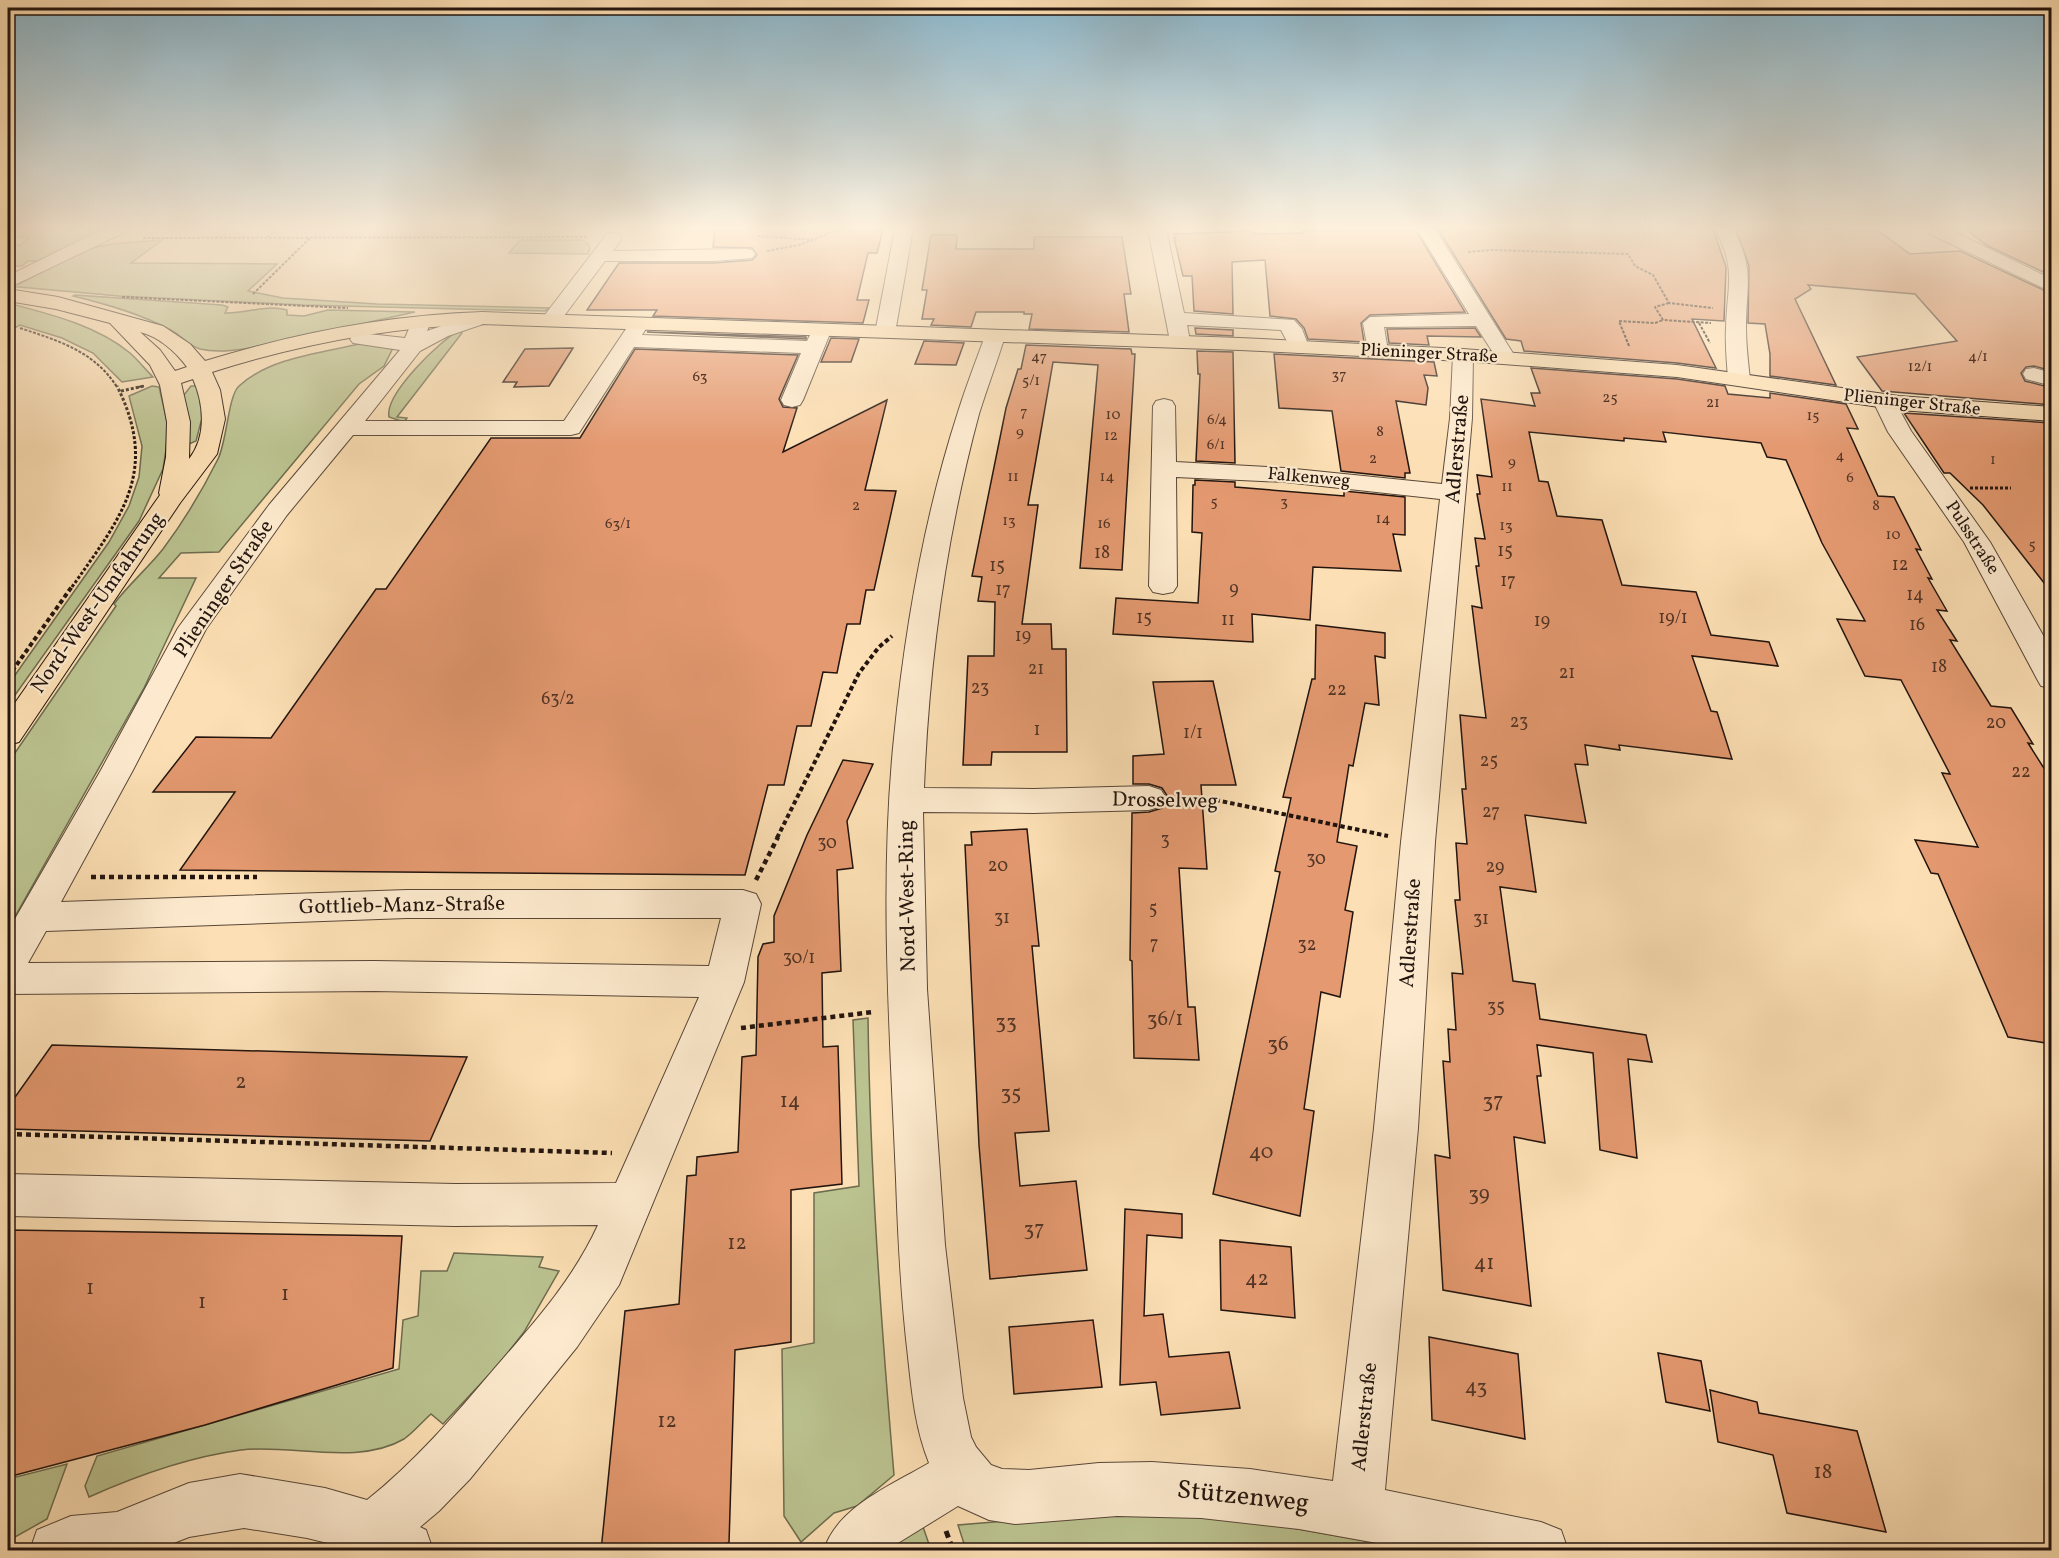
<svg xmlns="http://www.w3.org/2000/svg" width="2059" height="1558" viewBox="0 0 2059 1558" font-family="Vollkorn,serif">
  <rect width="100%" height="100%" fill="#fcdfb4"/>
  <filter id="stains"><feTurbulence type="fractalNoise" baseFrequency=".00333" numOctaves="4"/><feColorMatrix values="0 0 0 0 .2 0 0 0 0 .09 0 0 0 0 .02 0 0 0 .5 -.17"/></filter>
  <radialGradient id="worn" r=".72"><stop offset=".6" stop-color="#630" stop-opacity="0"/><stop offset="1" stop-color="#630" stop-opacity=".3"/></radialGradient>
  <!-- green -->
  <g fill="#bbc390" stroke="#6e6c4f" stroke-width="1.5">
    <path d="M8 229H108L44 261H28L22 266H8V245H20L29 238 17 237 8 241Z"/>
    <path d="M162 240 131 263 277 264 248 291 283 298 377 304 550 308 545 311 303 305 119 296 8 286V283L19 284 86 249 112 244Z"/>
    <path d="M520 240H582L588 244 590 248 588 254 509 253Z"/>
    <path d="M75 295 222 305 228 307 225 313C246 314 265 304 287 310V315L304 316 328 310 415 312 265 345C244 349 221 354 200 349 189 346 180 334 169 329 138 313 106 304 73 296Z"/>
    <path d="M8 303C49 314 96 325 130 353 138 360 145 369 153 377L122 382 93 353 62 338 20 325 13 329 8 327Z"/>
    <path d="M460 330 462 333 397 417 407 418 404 422 389 417C384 395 440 340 460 330Z"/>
    <path d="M359 344 390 345 392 350 384 366 359 384 219 552 181 553 159 578H196L144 688 8 929V763L116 606 114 604C129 584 148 568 163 549 184 521 202 491 218 459 227 441 228 396 239 386 269 358 320 353 359 344Z"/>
    <path d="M152 386 159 387 169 430 163 469 139 521 8 705V685L109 542 129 506 139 477 142 446 129 396Z"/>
    <path d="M191 386H198L203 414 196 441 189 444 180 400Z"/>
    <path d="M868 1018C870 1171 881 1322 894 1475L857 1506 834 1513 801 1542 784 1516 782 1349 814 1343V1193L859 1186 853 1020Z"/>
    <path d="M454 1253 543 1257 539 1267 559 1271 524 1332 499 1364 443 1424 431 1414C422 1422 413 1433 404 1439 358 1466 291 1444 241 1450 188 1457 138 1475 89 1497L85 1486 97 1456 399 1369 403 1320 418 1316 421 1271H447Z"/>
    <path d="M67 1464 47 1519 8 1541V1479Z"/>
    <path d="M1140 1510 1224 1516 1417 1550H966L958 1525Z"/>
    <path d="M921 1521 931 1550H873L888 1536Z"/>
  </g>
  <!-- building -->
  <g fill="#e49970" stroke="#22140e" stroke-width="1.5">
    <path d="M715 229H883L877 253H868L857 300H869L863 323 653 316 657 310H587L619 263H714L752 260 757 255 752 248 713 247Z"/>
    <path d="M1372 229H1415L1465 312 1370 315 1361 323 1364 342 1308 339 1304 328 1296 319 1270 316 1265 260 1232 262 1233 314 1194 311 1192 276H1183L1174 238H1176L1174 234 1252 231 1254 234 1303 233 1302 231Z"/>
    <path d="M1438 229H1713L1726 267 1724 321 1692 319 1716 368 1677 363 1524 351 1521 341 1506 339Z"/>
    <path d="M1736 229 1877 230 1910 254 1960 251 2052 294V371L2034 366 2026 367 2021 373 2025 381 2052 388V405L1882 391 1857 357 1957 341 1915 294 1808 285 1811 289 1795 299 1836 385 1770 376V354L1765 324 1748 323 1749 266Z"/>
    <path d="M1965 229 2052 232V276L1988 246Z"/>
    <path d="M931 235H957L956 249H1034V237H1122L1131 294H1124L1129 332 1029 329 1032 314H1024V312H976L971 327 931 325 934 319H922L927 290H922Z"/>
    <path d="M1195 328 1233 330V336L1196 334Z"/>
    <path d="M1475 328 1481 337 1427 336 1429 345 1389 343 1387 329Z"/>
    <path d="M647 332 806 337V339Z"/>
    <path d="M831 338 859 339 851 362H821Z"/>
    <path d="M924 341 964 343 956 365 915 364Z"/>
    <path d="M1026 345 1131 349 1132 354H1135L1122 570 1080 568 1098 365 1053 362 1028 505H1038L1022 624H1051L1052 649H1066L1067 752H992L991 765H963L968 656H994L995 602 978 601 982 577 972 576 1006 408 1018 369H1021Z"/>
    <path d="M573 348 549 386 514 387 517 382H503L525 349Z"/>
    <path d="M635 349 798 355 779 399 783 407 797 408 783 452 887 400 865 490 896 491 874 590H866L860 624H847L837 673 823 672 811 726H797L784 785H768L745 875 180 870 235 792H153L196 737 271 738 376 589H386L491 438H580Z"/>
    <path d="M1197 351 1233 352 1235 463 1196 461 1200 374H1198Z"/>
    <path d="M1274 354 1434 362 1437 376 1424 375 1428 388 1426 405 1396 401 1410 473H1405V478L1341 471 1332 411 1279 408Z"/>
    <path d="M1531 368 1677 379 1725 386 1728 394 1770 398V393L1846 404 1858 429 1847 428 1878 496 1894 497 1921 550 1916 549 1932 579 1928 578 1947 611 1937 610 1957 641 1950 640 1991 706 2011 708 2033 744 2028 743 2052 781V1044L2008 1037 1938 874 1931 873 1915 840 1978 847 1942 773 1950 774 1901 680 1865 676 1837 619 1865 621 1822 543 1786 460 1767 457 1761 443 1663 432 1666 442 1624 438V441L1529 432 1539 481 1548 482 1557 516 1602 520 1622 585 1696 592 1711 635 1769 642 1778 666 1692 656 1711 711 1717 712 1732 759 1619 745 1620 750 1585 745 1588 765 1575 764 1586 823 1525 815 1536 892 1500 887 1513 981 1535 984 1540 1019 1646 1035 1652 1062 1628 1059 1637 1158 1600 1150 1593 1053 1537 1045 1541 1076H1537L1545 1143 1514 1137 1531 1306 1443 1290 1435 1155 1450 1158 1443 1061 1450 1062 1448 1029 1456 1030 1452 973 1463 974 1455 900H1460L1456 843 1467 844 1462 789H1466L1460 715 1486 718 1472 606 1482 608 1476 566H1479L1475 538 1485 539 1477 494H1480L1477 475 1492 477 1481 399 1535 406 1531 393H1540Z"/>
    <path d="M1904 413 2052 423V593L1983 505 1950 473H1944Z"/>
    <path d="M1195 480 1235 482V487L1344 496V491L1405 497V535L1393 534 1401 571 1313 567 1310 620 1252 614 1253 642 1113 634 1116 598 1198 603 1202 533 1192 532 1193 485H1195Z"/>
    <path d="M1316 625 1385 633V658L1375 656 1379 705 1365 703 1353 766 1349 765 1337 842 1357 846 1345 910 1353 912 1340 997 1321 992 1304 1109 1314 1111 1300 1216 1213 1194 1280 872 1275 871 1291 798 1283 797 1312 679H1315Z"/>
    <path d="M1213 681 1236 785H1201L1207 869 1179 868 1188 1007H1195L1199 1060 1134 1058 1132 961 1130 960 1132 813 1149 812 1162 808 1168 797 1162 788 1149 784H1133V756L1164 754 1153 682Z"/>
    <path d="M843 760 873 764 847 821 853 868 837 870 841 971 822 973 823 1047 838 1046 842 1184 791 1190V1342L735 1350 729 1543 684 1551H601L625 1311 679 1304 687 1176 696 1175 697 1157 738 1152 742 1057 756 1055 758 957 763 944 774 942V916L807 835Z"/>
    <path d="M1027 829 1039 946H1032L1049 1131 1015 1133 1020 1186 1076 1181 1087 1270 990 1279 979 1145 965 845H972L971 832Z"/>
    <path d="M52 1045 467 1057 430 1141 8 1129V1107Z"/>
    <path d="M1125 1209 1182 1214V1238L1147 1235 1144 1316 1163 1314 1169 1357 1229 1352 1240 1408 1161 1415 1156 1382 1120 1385Z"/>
    <path d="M8 1230 402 1236 393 1368 205 1425 8 1477Z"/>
    <path d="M1220 1240 1291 1247 1295 1318 1221 1310Z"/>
    <path d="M1093 1320 1102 1387 1014 1394 1009 1327Z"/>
    <path d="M1429 1337 1518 1354 1525 1439 1432 1420Z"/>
    <path d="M1658 1353 1701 1361 1710 1411 1666 1402Z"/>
    <path d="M1710 1390 1757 1402 1759 1413 1857 1431 1886 1532 1787 1513 1773 1455 1718 1442Z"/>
  </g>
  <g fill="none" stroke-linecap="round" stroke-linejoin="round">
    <defs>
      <g id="minor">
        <path d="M103 229H126L123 233 8 288V276Z"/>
        <path d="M895 229H913L895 333 892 337H878L875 333Z"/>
        <path d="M1148 229H1166L1184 313 1294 320 1302 329 1309 347 1306 351 1299 353 1292 351 1281 330 1187 325 1190 341 1187 345H1173L1170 341Z"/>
        <path d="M1417 229H1435L1516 358 1513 362 1506 364 1499 362 1476 326 1384 327 1388 351 1385 355 1378 357 1371 355 1368 351 1363 323 1370 317 1469 314Z"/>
        <path d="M1715 229H1733C1755 269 1746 286 1746 328 1746 345 1748 362 1750 379L1747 384 1739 385 1731 384 1728 379C1727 362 1725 345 1726 328 1727 286 1737 269 1715 229Z"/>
        <path d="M1925 229H1948L2052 279V292L1928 233Z"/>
        <path d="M613 233 619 234 622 238 613 251 746 249 752 250 755 254 752 258 714 261H605L558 324H544L541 320 544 316 607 234Z"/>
        <path d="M482 312 489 314 492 318 489 322 448 336 420 351 365 421H564L632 320H646L649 324 642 335 807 341 814 327H828L831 331 803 400 800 405 792 407 784 405 781 400 801 353 634 347 579 433 571 435H353L287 515 206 629 133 770 61 902 407 890H743L756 894 761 904 744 982 619 1285 577 1347 470 1479 439 1511 420 1527 426 1530 433 1550H356L307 1538 244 1528 189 1537 156 1550H30L37 1530 71 1516 117 1512 189 1483 240 1474 325 1488 367 1500C415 1462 454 1416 494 1369 533 1324 573 1280 598 1225L455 1226 8 1216V1174L455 1184 616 1183 699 997 374 991 8 994V931L101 770 178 628 269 505 400 350 353 343 350 339 353 335 360 333 405 338 414 317H428L431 321 427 331ZM407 918H721L709 966 374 961 28 963 46 931Z"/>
        <path d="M995 330 1002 332 1005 336C997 362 987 388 979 414 946 536 929 662 924 788L1033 789 1149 786 1161 790 1166 798 1161 806 1149 810 1033 813 923 812 927 989 945 1245 963 1398 971 1437 976 1447 991 1465 1002 1469 1029 1470 1099 1463 1152 1462 1250 1469 1333 1481 1374 1128 1401 842 1440 499 1285 482 1176 477 1177 586 1173 592 1163 594 1153 592 1149 586 1153 406 1156 401 1164 399 1172 401 1175 406 1176 462 1285 468 1442 484 1450 418 1453 355 1456 351 1463 349 1470 351 1473 355 1472 418 1435 842 1418 1128 1385 1490 1541 1522 1561 1530 1568 1550H1416L1299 1529 1201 1518 1117 1516 1015 1524 989 1520 958 1506 898 1543 891 1550H824C837 1507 892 1485 929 1463 915 1428 912 1393 908 1357 901 1298 898 1238 896 1179 890 1032 879 884 894 738 905 628 924 517 958 412 966 386 976 361 985 336L988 332Z"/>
        <path d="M2034 368 2052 373V386L2026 379 2023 374 2026 369Z"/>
        <path d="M1884 394 1892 396 1911 431 1990 542 2052 651V688L2041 686 2037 679 1964 542 1888 432 1873 401 1876 396Z"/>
      </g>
      <path id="major" d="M8 289 58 297 163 326 190 344 205 361C296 333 387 315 482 312L1240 338 1463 349 1677 365 1899 396 2052 407V421L1899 410 1677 377 1463 361 1240 350 482 324C389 327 300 344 212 372L220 390 225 419 217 454 180 503 19 742 8 745V713L160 495 159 493 166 457 167 422 160 385 150 365 110 323 56 309 8 301ZM140 332C159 337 175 351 187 367L175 371 160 350ZM193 379C204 404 207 436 189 459L190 422 181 383Z"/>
    </defs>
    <!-- minor casing -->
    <use href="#minor" stroke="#584738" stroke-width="2"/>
    <!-- major casing -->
    <use href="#major" stroke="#22140e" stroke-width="2"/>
    <!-- path-far4 -->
    <g stroke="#22140e" stroke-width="2" stroke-dasharray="3 1.5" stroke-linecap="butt">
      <path d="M757 236 816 240"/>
      <path d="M267 237 277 229"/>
      <path d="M143 238 587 237"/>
      <path d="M767 251 799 245 840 229"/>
      <path d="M1468 252 1491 250 1628 254 1635 266 1653 275 1669 303 1713 308"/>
      <path d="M253 294 310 238"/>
      <path d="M122 297 348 308"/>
      <path d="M1669 303 1655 307 1663 320 1711 323"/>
      <path d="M1699 323 1710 343"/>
      <path d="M20 328C59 341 94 351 117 387"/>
      <path d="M1629 346 1619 321 1655 323 1663 320"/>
      <path d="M138 387 144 386"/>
    </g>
    <!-- path-far3 -->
    <g stroke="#22140e" stroke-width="3" stroke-dasharray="3 2" stroke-linecap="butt">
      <path d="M121 391 144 386"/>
      <path d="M2045 487H2052"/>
      <path d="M1970 488H2011"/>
      <path d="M72 587C121 517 160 472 117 386"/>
    </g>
    <!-- path-far2 -->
    <g stroke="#22140e" stroke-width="4" stroke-dasharray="4.5 3" stroke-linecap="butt">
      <path d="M8 677 73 585"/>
      <path d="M1178 798 1216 800 1388 836"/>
      <path d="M777 838 859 673 879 647 892 636"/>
    </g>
    <!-- path-far1 -->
    <g stroke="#22140e" stroke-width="4.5" stroke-dasharray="5 4" stroke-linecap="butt">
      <path d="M91 877H257"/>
      <path d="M756 880 778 837"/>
      <path d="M741 1028 873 1012"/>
      <path d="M8 1134 612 1153"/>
    </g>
    <!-- path -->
    <path stroke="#22140e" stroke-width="5" stroke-dasharray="7 4.5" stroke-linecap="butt" d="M946 1531 953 1550"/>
    <!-- minor -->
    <use href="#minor" fill="#fdeace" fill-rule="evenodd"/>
    <!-- major -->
    <use href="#major" fill="#fcdfb4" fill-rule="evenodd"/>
  </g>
  <!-- sky -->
  <linearGradient id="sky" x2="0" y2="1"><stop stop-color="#8bb8ce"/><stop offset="0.51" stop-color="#fef1dd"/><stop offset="1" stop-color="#fef1dd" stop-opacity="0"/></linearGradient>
  <rect width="2059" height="447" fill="url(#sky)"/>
  <g text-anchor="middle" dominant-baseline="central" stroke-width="4.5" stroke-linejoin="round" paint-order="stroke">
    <!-- far-number labels -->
    <g font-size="15" fill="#523526">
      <text x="1039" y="357">47</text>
      <text x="1978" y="357">4/1</text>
      <text x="1920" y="367">12/1</text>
      <text x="1339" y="375">37</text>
      <text x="700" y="377">63</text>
      <text x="1031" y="381">5/1</text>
      <text x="1610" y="398">25</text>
      <text x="1713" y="403">21</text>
      <text x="1024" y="412">7</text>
      <text x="1113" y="415">10</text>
      <text x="1813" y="416">15</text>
      <text x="1217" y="420">6/4</text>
      <text x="1020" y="432">9</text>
      <text x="1380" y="432">8</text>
      <text x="1111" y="436">12</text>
      <text x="1216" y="445">6/1</text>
      <text x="1840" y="456">4</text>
      <text x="1373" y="459">2</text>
      <text x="1993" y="460">1</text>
      <text x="1512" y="462">9</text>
      <text x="1013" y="477">11</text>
      <text x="1107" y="477">14</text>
      <text x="1850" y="478">6</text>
      <text x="1507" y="487">11</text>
      <text x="1214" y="502">5</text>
      <text x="1284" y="502">3</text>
      <text x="856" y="506">2</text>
      <text x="1876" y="506">8</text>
      <text x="1383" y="519">14</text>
      <text x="1009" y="521">13</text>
      <text x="618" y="524">63/1</text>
      <text x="1104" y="524">16</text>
      <text x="1506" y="526">13</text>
      <text x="1893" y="535">10</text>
      <text x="2032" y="545">5</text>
    </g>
    <!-- far-street labels -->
    <g font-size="18" fill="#22140e" stroke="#fdeace">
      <text transform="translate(1429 354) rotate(3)">Plieninger Straße</text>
      <text transform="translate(1912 403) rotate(6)">Plieninger Straße</text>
      <text transform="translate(1309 478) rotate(5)">Falkenweg</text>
      <text transform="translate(1972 538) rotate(57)">Pulsstraße</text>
    </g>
    <!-- number labels -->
    <g font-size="18" fill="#523526">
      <text x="1505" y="551">15</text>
      <text x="1102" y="553">18</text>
      <text x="1900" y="565">12</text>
      <text x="997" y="566">15</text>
      <text x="1508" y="581">17</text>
      <text x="1234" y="589">9</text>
      <text x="1003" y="590">17</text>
      <text x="1915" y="595">14</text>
      <text x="1144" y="618">15</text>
      <text x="1673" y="618">19/1</text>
      <text x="1228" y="620">11</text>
      <text x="1542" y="621">19</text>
      <text x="1917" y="625">16</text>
      <text x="1023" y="636">19</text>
      <text x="1939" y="667">18</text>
      <text x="1036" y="669">21</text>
      <text x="1567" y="673">21</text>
      <text x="980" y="688">23</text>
      <text x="1337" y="690">22</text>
      <text x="558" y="699">63/2</text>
      <text x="1519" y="722">23</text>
      <text x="1996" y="723">20</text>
      <text x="1037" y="730">1</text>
      <text x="1193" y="733">1/1</text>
      <text x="1489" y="761">25</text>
      <text x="2021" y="772">22</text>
      <text x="1491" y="812">27</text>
      <text x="1165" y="840">3</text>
      <text x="827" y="843">30</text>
      <text x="1316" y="859">30</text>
      <text x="998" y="866">20</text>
      <text x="1495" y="867">29</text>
      <text x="1153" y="909">5</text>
      <text x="1002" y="918">31</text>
      <text x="1481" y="919">31</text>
      <text x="1154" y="944">7</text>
      <text x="1307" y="945">32</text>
      <text x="799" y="958">30/1</text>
      <text x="1496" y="1007">35</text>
    </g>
    <!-- street labels -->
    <g font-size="21" fill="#22140e" stroke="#fdeace">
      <text transform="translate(1458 449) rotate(-85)">Adlerstraße</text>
      <text transform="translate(224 589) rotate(-56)">Plieninger Straße</text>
      <text transform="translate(98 603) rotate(-55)">Nord-West-Umfahrung</text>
      <text transform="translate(1165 801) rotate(1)">Drosselweg</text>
      <text transform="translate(908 896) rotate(-91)">Nord-West-Ring</text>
      <text transform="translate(402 906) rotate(-1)">Gottlieb-Manz-Straße</text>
      <text transform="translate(1411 933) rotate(-86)">Adlerstraße</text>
      <text transform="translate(1365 1417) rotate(-84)">Adlerstraße</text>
    </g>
    <!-- near-number labels -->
    <g font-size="21" fill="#523526">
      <text x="1165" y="1019">36/1</text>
      <text x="1006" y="1022">33</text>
      <text x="1278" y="1044">36</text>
      <text x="241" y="1082">2</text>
      <text x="1011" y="1093">35</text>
      <text x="790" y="1101">14</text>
      <text x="1493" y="1101">37</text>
      <text x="1261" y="1152">40</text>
      <text x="1479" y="1194">39</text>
      <text x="1034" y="1229">37</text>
      <text x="737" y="1243">12</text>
      <text x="1484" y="1263">41</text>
      <text x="1257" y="1279">42</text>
      <text x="90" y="1288">1</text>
      <text x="285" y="1294">1</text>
      <text x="202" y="1302">1</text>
      <text x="1476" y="1387">43</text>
      <text x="667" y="1421">12</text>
      <text x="1823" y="1472">18</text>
    </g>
    <!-- near-street labels -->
    <g font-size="26" fill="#22140e" stroke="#fdeace">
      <text transform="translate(1243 1497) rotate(6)">Stützenweg</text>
    </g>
  </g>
  <!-- margin -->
  <rect width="2059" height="1558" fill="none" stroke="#fcdfb4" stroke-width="30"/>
  <rect x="9" y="9" width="2041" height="1540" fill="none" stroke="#22140e" stroke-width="3"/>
  <rect x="15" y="15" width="2029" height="1528" fill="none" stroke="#22140e" stroke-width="1.5"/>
  <rect width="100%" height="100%" filter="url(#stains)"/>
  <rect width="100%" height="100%" fill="url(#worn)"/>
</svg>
